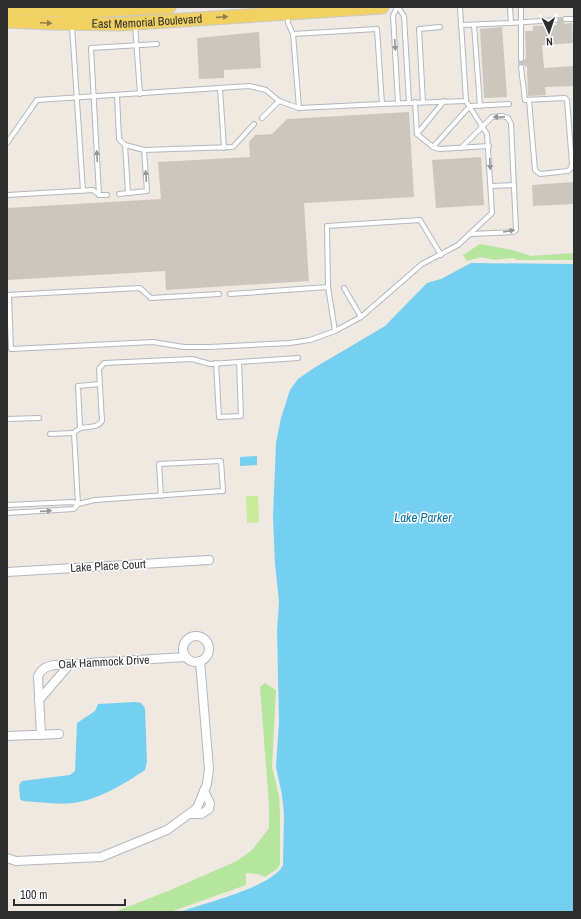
<svg xmlns="http://www.w3.org/2000/svg" width="581" height="919" viewBox="0 0 581 919" font-family="'Archivo Narrow',sans-serif">
  <rect width="100%" height="100%" fill="#efe9e1"/>
  <!-- green -->
  <g fill="#b6e59e">
    <path d="M480 244 513 250 531 256 574 253V260H517L513 258 495 260 481 257 467 261 463 255Z"/>
    <path d="M265 683 276 690 272 767 279 796 280 814V864L277 869 265 877 258 874 246 873V885L170 912H114L168 891 237 861 252 850 269 828V805L260 687Z"/>
  </g>
  <!-- pitch -->
  <path fill="#c9ec9a" d="M246 496H258L259 522 247 523Z"/>
  <!-- water -->
  <g fill="#75cff0">
    <path d="M471 263 574 264V912H180C204 903 273 887 283 865L284 814 282 795 276 767 279 722 277 630 279 602 275 564 273 517 276 443 281 418 290 390 298 379 314 368 385 326 427 283 441 279Z"/>
    <path d="M257 456V465L240 466V457Z"/>
    <path d="M135 702 141 703 145 708 147 762 145 770C124 784 98 800 73 803 57 805 39 802 23 801L20 799 19 785 22 781 70 775 75 771 77 723 95 711 98 704Z"/>
  </g>
  <!-- building -->
  <g fill="#cbc7bf">
    <path d="M558 17H562V20L565 24 572 23 573 43 542 45 544 68 574 66V86L545 87 546 95 528 96 527 67 522 64 518 65V61L522 62 526 58 525 31H533V26L556 25 559 20Z"/>
    <path d="M502 27 507 97 484 98 480 29Z"/>
    <path d="M259 32 261 68 224 70V78L199 79 197 38Z"/>
    <path d="M409 112 414 197 304 203 309 281 166 290 165 271 7 280V208L161 199 158 162 250 157 249 142 255 135 272 134 287 119Z"/>
    <path d="M481 157 484 205 436 208 432 160Z"/>
    <path d="M574 182V204L533 206 532 185Z"/>
  </g>
  <g fill="none" stroke-linecap="round" stroke-linejoin="round">
    <defs>
      <g id="lane">
        <path d="M397 7 393 16 398 103"/>
        <path d="M398 7 404 16 409 102"/>
        <path d="M521 7V59"/>
        <path d="M287 15 288 23 293 34 377 29 382 104 466 101 460 7"/>
        <path d="M565 19H574"/>
        <path d="M511 23 556 20"/>
        <path d="M135 25 140 94"/>
        <path d="M461 25 511 23 510 7"/>
        <path d="M474 25 480 106"/>
        <path d="M72 26 83 191"/>
        <path d="M293 34 299 108"/>
        <path d="M521 67 525 100 565 98 567 100 572 164 571 168 568 171 540 174 535 170 529 100"/>
        <path d="M220 88 224 148"/>
        <path d="M117 95 119 139 125 145 144 150 233 147 254 124"/>
        <path d="M415 102 417 134 433 147 439 149 489 146"/>
        <path d="M423 102 419 29 440 27"/>
        <path d="M262 118 279 101"/>
        <path d="M417 134 444 101"/>
        <path d="M7 143 37 100 249 86 266 90 279 101 299 108 382 104"/>
        <path d="M125 145 128 193 147 191 144 150"/>
        <path d="M433 147 470 106 509 104"/>
        <path d="M461 148 492 117 502 116 508 118 511 124 516 230 513 232 471 234"/>
        <path d="M491 186 514 185"/>
        <path d="M119 194 128 193"/>
        <path d="M7 195 93 190 99 195H107"/>
        <path d="M99 195 91 48 157 44"/>
        <path d="M328 287 327 226 420 220 441 255"/>
        <path d="M344 288 361 317"/>
        <path d="M230 294 328 287 335 331"/>
        <path d="M7 295 140 288 151 298 219 294"/>
        <path d="M9 295 11 349 153 342 184 347H209L290 343 310 340 335 331 361 317 422 264 458 245 492 213 487 134 466 101"/>
        <path d="M216 363 219 417 241 416 239 362"/>
        <path d="M7 419 39 418"/>
        <path d="M80 427 78 386 100 384"/>
        <path d="M50 434 74 433"/>
        <path d="M161 496 159 464 221 461 223 491 95 500 78 504 74 433C81 423 96 431 102 421L99 369 104 363 192 359 210 364 298 358"/>
        <path d="M7 505 73 502 78 504 74 509 7 513"/>
      </g>
      <g id="street">
        <path d="M7 572 209 560"/>
        <circle cx="196" cy="649" r="13"/>
        <path d="M39 700 70 664"/>
        <path d="M41 735 38 676C42 668 46 667 54 665L186 657"/>
        <path d="M7 736 59 734"/>
        <path d="M190 814H201L209 809 210 803 204 791"/>
        <path d="M7 858 16 861 101 857 167 830 197 808 207 784 209 769 200 661"/>
      </g>
      <g id="primary">
        <path d="M7 8 84 11 169 7"/>
        <path id="s1" d="M7 21 51 23 120 24 382 7"/>
      </g>
    </defs>
    <!-- lane casing -->
    <use href="#lane" stroke="#b4b7c1" stroke-width="6"/>
    <!-- street casing -->
    <use href="#street" stroke="#b4b7c1" stroke-width="10"/>
    <!-- primary casing -->
    <use href="#primary" stroke="#c9c9c9" stroke-width="15"/>
    <!-- lane -->
    <use href="#lane" stroke="#fff" stroke-width="4"/>
    <!-- street -->
    <use href="#street" stroke="#fff" stroke-width="8"/>
    <!-- primary -->
    <use href="#primary" stroke="#f2d163" stroke-width="13"/>
  </g>
  <!-- one-way arrows -->
  <defs><path id="oneway-solid" d="M-6-.8H1V-3.2L6.5 0L1 3.2V.8H-6Z"/></defs>
  <g fill="#908048">
    <use href="#oneway-solid" transform="translate(222 17) rotate(-4)"/>
    <use href="#oneway-solid" transform="translate(46 23) rotate(2)"/>
  </g>
  <g fill="#969696">
    <use href="#oneway-solid" transform="translate(395 45) rotate(86)"/>
    <use href="#oneway-solid" transform="translate(499 117) rotate(179)"/>
    <use href="#oneway-solid" transform="translate(97 156) rotate(-93)"/>
    <use href="#oneway-solid" transform="translate(490 164) rotate(88)"/>
    <use href="#oneway-solid" transform="translate(146 176) rotate(-94)"/>
    <use href="#oneway-solid" transform="translate(509 231) rotate(-9)"/>
    <use href="#oneway-solid" transform="translate(46 511) rotate(-4)"/>
  </g>
  <g text-anchor="middle" dominant-baseline="central" stroke-width="3" stroke-linejoin="round" paint-order="stroke">
    <!-- street labels -->
    <g font-size="12" fill="#2e2e2e" stroke="#fff">
      <text stroke="none"><textPath href="#s1" startOffset="140">East Memorial Boulevard</textPath></text>
      <text transform="translate(108 566) rotate(-3)">Lake Place Court</text>
      <text transform="translate(104 662) rotate(-3)">Oak Hammock Drive</text>
    </g>
    <!-- water labels -->
    <g font-size="13" font-style="italic" fill="#0d6fa3" stroke="#fff">
      <text x="423" y="517">Lake Parker</text>
    </g>
  </g>
  <!-- border -->
  <rect width="581" height="919" fill="none" stroke="#2e2e2e" stroke-width="16"/>
  <!-- north arrow -->
  <g transform="translate(549 32) rotate(177)" stroke="#ffffff" stroke-width="3" paint-order="stroke">
  <path d="M0-3L7 15L0 10L-7 15Z" fill="#2e2e2e"/>
  <text y="-6" font-size="11" font-weight="bold" text-anchor="middle" fill="#2e2e2e">N</text>
  </g>
  <!-- scale -->
  <path d="M14 899v6h111v-6" fill="none" stroke="#2e2e2e" stroke-width="2"/>
  <text x="20" y="899" font-size="12" fill="#2e2e2e" stroke="#ffffff" stroke-width="3" paint-order="stroke">100 m</text>
</svg>
